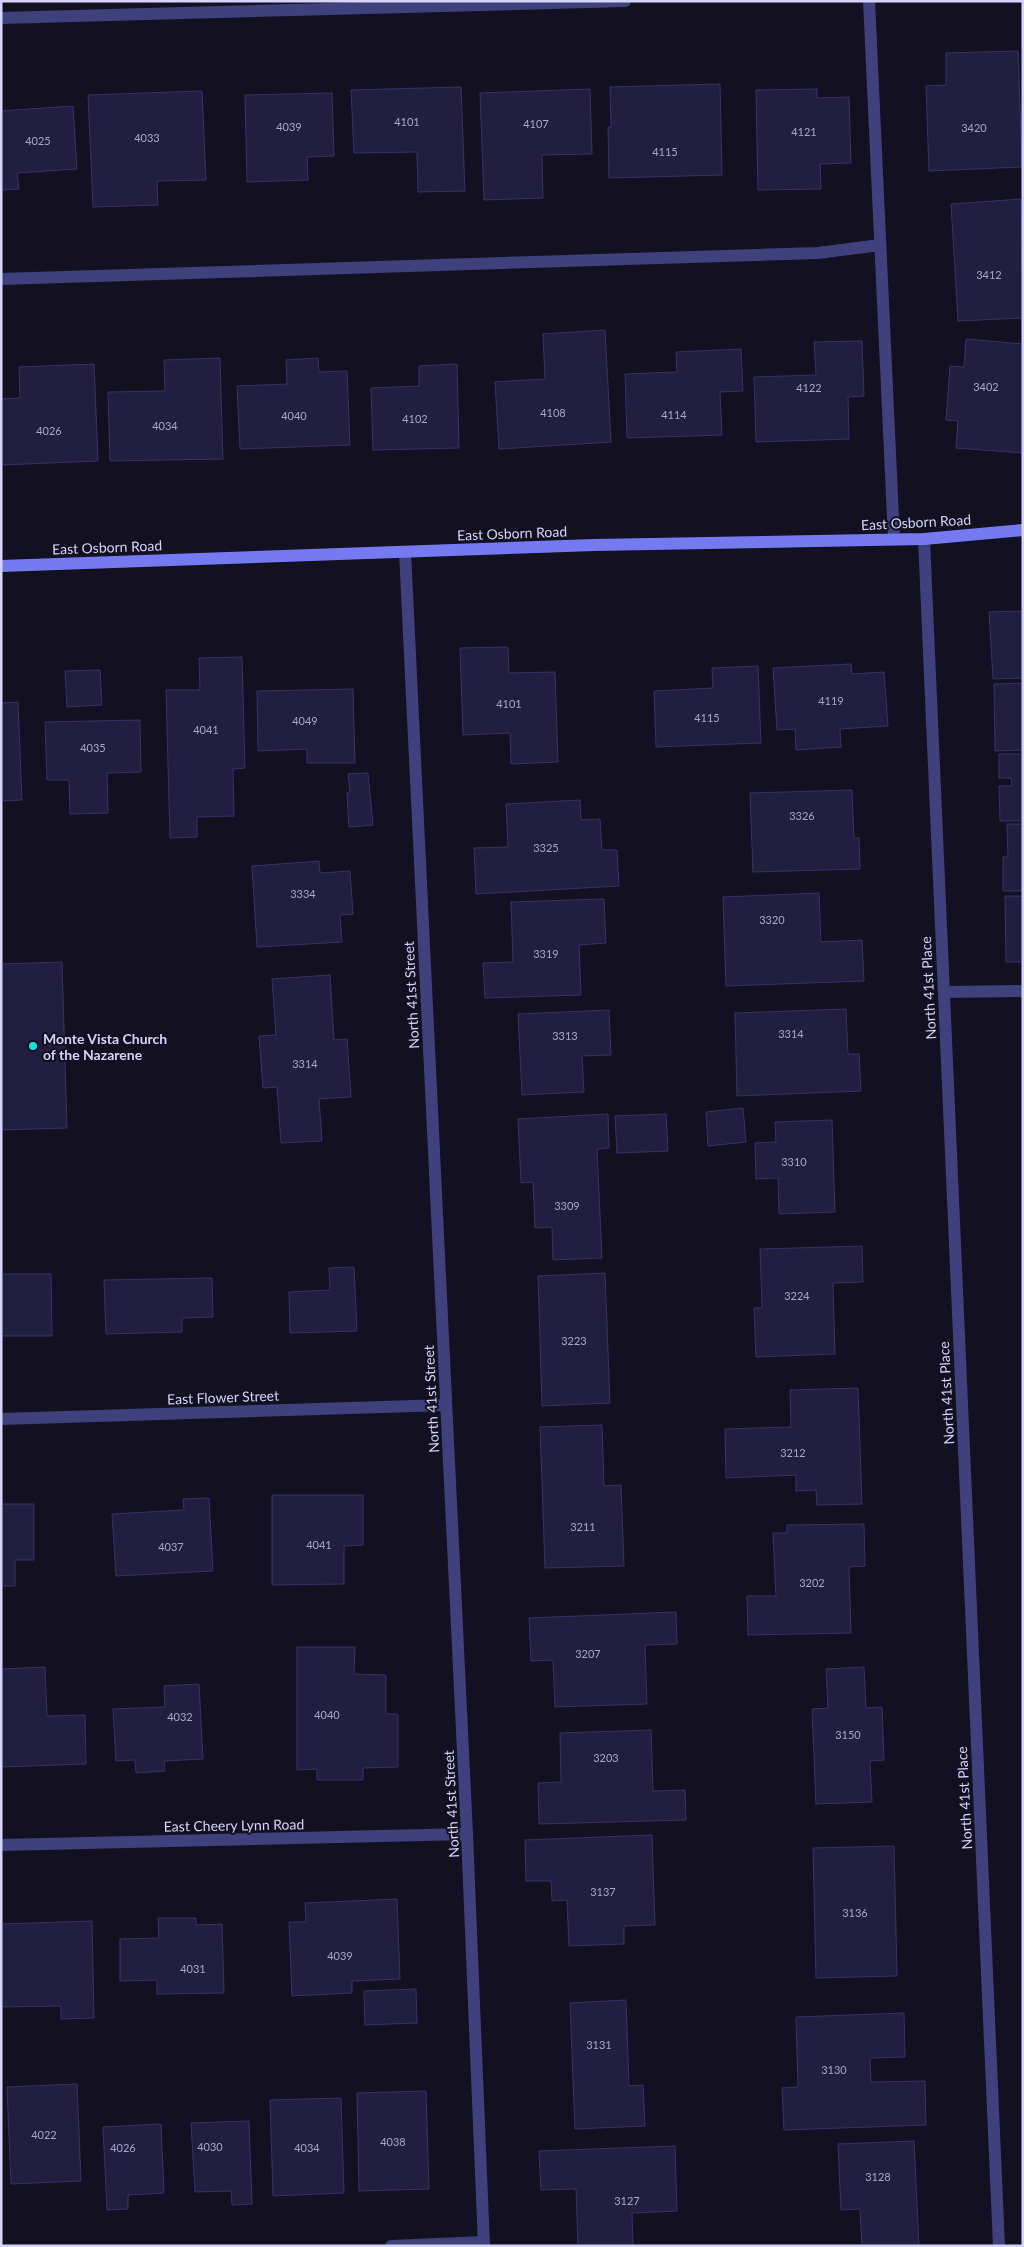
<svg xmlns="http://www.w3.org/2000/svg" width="1024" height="2247" viewBox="0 0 1024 2247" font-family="Lato,sans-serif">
  <rect width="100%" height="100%" fill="#121021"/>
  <!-- building -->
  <g fill="#221e40" stroke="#39326a">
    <path d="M1018 51 1022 167 929 171 926 86 946 85V53Z"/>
    <path d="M720 84 722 175 609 178 608 127H611L610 87Z"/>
    <path d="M461 87 465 191 418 192 417 152 354 153 351 90Z"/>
    <path d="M590 89 592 154 542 155 543 198 484 200 480 93Z"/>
    <path d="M817 89V98L849 97 851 163 820 164 821 189 758 190 756 90Z"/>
    <path d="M202 91 206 180 157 181 158 205 93 207 88 95Z"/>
    <path d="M332 93 334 156 307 157 308 180 247 182 245 95Z"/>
    <path d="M73 106 77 169 17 173 19 189 1 190V111Z"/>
    <path d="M1021 199 1023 318 958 321 951 204Z"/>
    <path d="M605 330 611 442 499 449 495 382 545 379 543 334Z"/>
    <path d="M966 339 1023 344V453L956 448 958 421 946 420 950 366 964 367Z"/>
    <path d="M862 341 864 396 848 397 849 439 756 442 754 377 816 375 814 342Z"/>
    <path d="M741 349 743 391 720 392 722 435 627 438 625 374 677 372 676 352Z"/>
    <path d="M220 358 223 459 110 461 108 392 165 391 164 360Z"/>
    <path d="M318 358 319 372 347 371 350 445 240 449 237 386 287 384 286 360Z"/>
    <path d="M94 364 98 461 1 465V399L20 398 19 367Z"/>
    <path d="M457 364 459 448 373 450 371 388 419 386V366Z"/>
    <path d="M1023 611V678L993 679 989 612Z"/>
    <path d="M508 647 509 673 555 672 558 762 511 764 510 733 463 735 460 648Z"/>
    <path d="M242 657 245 768 233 769 234 816 197 817V837L170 838 166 690H200L199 658Z"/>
    <path d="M851 664 852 674 884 672 888 726 840 729 841 747 796 750 795 729 777 730 773 668Z"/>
    <path d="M758 666 761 743 656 747 654 691 713 688 712 668Z"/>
    <path d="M100 670 102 705 67 707 65 671Z"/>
    <path d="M1023 683V750L995 751 994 684Z"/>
    <path d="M353 689 355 763H307V749L258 751 257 691Z"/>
    <path d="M18 702 22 800 1 801V703Z"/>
    <path d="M140 720 141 772 107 773 108 813 70 814 69 780H47L45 722Z"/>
    <path d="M999 754H1023V821H1000L999 786H1012L1011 778H999Z"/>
    <path d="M368 773 373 825 349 827 347 793 350 792 348 774Z"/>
    <path d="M852 790 854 838H859L860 869 753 872 750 793Z"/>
    <path d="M580 800 581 820 600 819 602 850H617L619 886 476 894 474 848 508 847 506 804Z"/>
    <path d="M1007 824H1023V891H1003V857H1008Z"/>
    <path d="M319 861 320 873 350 871 353 914 340 915 342 942 257 947 252 866Z"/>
    <path d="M819 893 821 942 862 940 864 981 726 986 723 897Z"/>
    <path d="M1005 896H1023V962H1006Z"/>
    <path d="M604 899 606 943 579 945 581 995 485 998 483 963 513 962 511 902Z"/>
    <path d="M62 962 67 1128 1 1130V964Z"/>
    <path d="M330 975 334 1040 347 1039 351 1097 319 1099 322 1141 281 1143 277 1087 263 1088 259 1036 276 1035 272 979Z"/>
    <path d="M846 1009 848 1054H859L861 1091 737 1096 735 1013Z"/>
    <path d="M609 1010 611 1055 582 1056 584 1092 522 1095 518 1014Z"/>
    <path d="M743 1108 746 1142 708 1146 706 1112Z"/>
    <path d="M608 1114 609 1148 597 1149 602 1258 553 1260 552 1227 535 1228 533 1182 521 1183 518 1119Z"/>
    <path d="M666 1114 668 1151 617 1153 615 1116Z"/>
    <path d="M832 1120 835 1212 779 1214 778 1178 756 1179 755 1143 776 1142 775 1122Z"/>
    <path d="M862 1246 863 1282 833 1283 835 1354 756 1357 754 1308H762L760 1249Z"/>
    <path d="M354 1267 357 1331 290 1333 289 1292 330 1290 329 1268Z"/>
    <path d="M605 1273 610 1403 542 1406 538 1276Z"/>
    <path d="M1 1274H51L52 1336H1Z"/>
    <path d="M212 1278 213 1317 182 1318V1332L106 1334 104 1280Z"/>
    <path d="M858 1388 862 1504 817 1505 816 1490 796 1491V1475L726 1478 725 1429 791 1427 790 1390Z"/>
    <path d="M602 1425 604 1486 621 1485 624 1566 545 1568 540 1427Z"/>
    <path d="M272 1495H363V1545L344 1546V1584L272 1585Z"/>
    <path d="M209 1498 213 1571 116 1576 112 1514 184 1510 183 1499Z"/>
    <path d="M1 1504H34V1560H15V1586H1Z"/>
    <path d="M864 1524 865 1566 849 1567 851 1633 748 1635 747 1596H776L773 1533H787V1525Z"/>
    <path d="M676 1612 677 1644 645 1645 647 1704 555 1707 553 1660 531 1661 529 1618Z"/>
    <path d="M297 1647H355L354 1674 386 1675V1714H398V1767L363 1768V1780H317V1769L297 1770Z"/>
    <path d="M45 1667 47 1716 85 1715 86 1764 1 1767V1669Z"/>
    <path d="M864 1667 866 1708 882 1707 884 1760 870 1761 872 1802 816 1804 812 1709 828 1708 826 1669Z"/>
    <path d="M199 1684 203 1759 164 1761 165 1771 136 1773 135 1760 116 1761 113 1709 165 1707 164 1686Z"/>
    <path d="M651 1730 653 1791 685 1790 686 1820 539 1824 538 1783 561 1782 560 1733Z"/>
    <path d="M652 1835 655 1925 624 1926V1944L569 1946 567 1900 552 1901 551 1881H526L525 1840Z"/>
    <path d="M894 1846 897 1976 816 1978 813 1848Z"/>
    <path d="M397 1899 400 1979 352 1981V1993L292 1996 289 1922H306L305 1903Z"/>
    <path d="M158 1918H196V1925L222 1924 224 1993 157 1994V1980L120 1981V1939L159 1938Z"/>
    <path d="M92 1921 94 2018 61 2019V2006L1 2007V1924Z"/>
    <path d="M416 1989 417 2023 365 2025 364 1991Z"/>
    <path d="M626 2000 629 2086 643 2085 645 2126 575 2129 570 2003Z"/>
    <path d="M904 2013 905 2057 870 2058 871 2082 925 2081 926 2125 784 2130 782 2088 798 2087 796 2017Z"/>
    <path d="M77 2084 81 2181 11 2184 7 2087Z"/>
    <path d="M426 2091 429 2189 359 2191 357 2093Z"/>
    <path d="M341 2098 344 2193 273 2196 270 2100Z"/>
    <path d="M249 2121 252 2204 232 2205 231 2191 195 2192 191 2123Z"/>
    <path d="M161 2124 164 2193 128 2195V2209L107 2210 103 2127Z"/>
    <path d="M914 2141 919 2246H862L860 2209 841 2210 838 2144Z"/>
    <path d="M675 2146 677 2211 632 2213 633 2246H578L576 2189 541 2190 539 2151Z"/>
  </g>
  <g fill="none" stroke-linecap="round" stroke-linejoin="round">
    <!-- lane -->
    <g stroke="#3f417c" stroke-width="12">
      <path d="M869 1 894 539"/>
      <path d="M1 279 818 253 880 245"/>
      <path d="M944 992 1023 991"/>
    </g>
    <!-- street -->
    <g stroke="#3f417c" stroke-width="12">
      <path d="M1 18 625 1"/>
      <path d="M924 539 999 2246"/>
      <path d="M405 552 467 1834 484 2246"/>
      <path d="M1 1419 446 1405"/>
      <path d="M1 1845 467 1834"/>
      <path d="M391 2246 484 2242"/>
    </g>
    <!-- secondary -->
    <path stroke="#757af1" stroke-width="12" d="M1 566 594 545 924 539 1023 530"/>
  </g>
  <!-- markers -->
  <circle fill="#17dee4" stroke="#121021" stroke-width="2" cx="33" cy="1046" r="5"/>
  <g text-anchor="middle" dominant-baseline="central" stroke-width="4" stroke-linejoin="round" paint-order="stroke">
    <!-- number labels -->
    <g font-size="11" fill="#a9a6cc">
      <text x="407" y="121">4101</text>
      <text x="536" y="123">4107</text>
      <text x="289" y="126">4039</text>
      <text x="974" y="127">3420</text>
      <text x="804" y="131">4121</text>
      <text x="147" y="137">4033</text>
      <text x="38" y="140">4025</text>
      <text x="665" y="151">4115</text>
      <text x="989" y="274">3412</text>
      <text x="986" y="386">3402</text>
      <text x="809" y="387">4122</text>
      <text x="553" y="412">4108</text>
      <text x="674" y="414">4114</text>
      <text x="294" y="415">4040</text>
      <text x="415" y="418">4102</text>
      <text x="165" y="425">4034</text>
      <text x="49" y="430">4026</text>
      <text x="831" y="700">4119</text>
      <text x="509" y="703">4101</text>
      <text x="707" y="717">4115</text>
      <text x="305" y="720">4049</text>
      <text x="206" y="729">4041</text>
      <text x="93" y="747">4035</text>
      <text x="802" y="815">3326</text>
      <text x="546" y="847">3325</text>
      <text x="303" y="893">3334</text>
      <text x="772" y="919">3320</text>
      <text x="546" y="953">3319</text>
      <text x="791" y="1033">3314</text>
      <text x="565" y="1035">3313</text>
      <text x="305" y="1063">3314</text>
      <text x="794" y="1161">3310</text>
      <text x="567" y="1205">3309</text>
      <text x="797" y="1295">3224</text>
      <text x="574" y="1340">3223</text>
      <text x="793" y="1452">3212</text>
      <text x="583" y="1526">3211</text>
      <text x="319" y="1544">4041</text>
      <text x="171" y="1546">4037</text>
      <text x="812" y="1582">3202</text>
      <text x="588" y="1653">3207</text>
      <text x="327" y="1714">4040</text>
      <text x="180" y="1716">4032</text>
      <text x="848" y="1734">3150</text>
      <text x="606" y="1757">3203</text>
      <text x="603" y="1891">3137</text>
      <text x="855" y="1912">3136</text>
      <text x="340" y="1955">4039</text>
      <text x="193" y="1968">4031</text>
      <text x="599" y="2044">3131</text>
      <text x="834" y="2069">3130</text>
      <text x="44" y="2134">4022</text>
      <text x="393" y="2141">4038</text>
      <text x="210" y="2146">4030</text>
      <text x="123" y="2147">4026</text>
      <text x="307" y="2147">4034</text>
      <text x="878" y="2176">3128</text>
      <text x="627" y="2200">3127</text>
    </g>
    <!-- street labels -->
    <g font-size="14" fill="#d6d4fb" stroke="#121021">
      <text transform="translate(916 522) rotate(-3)">East Osborn Road</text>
      <text transform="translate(512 533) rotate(-2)">East Osborn Road</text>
      <text transform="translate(107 547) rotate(-2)">East Osborn Road</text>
      <text transform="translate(928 988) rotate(-93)">North 41st Place</text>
      <text transform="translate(411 995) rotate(-93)">North 41st Street</text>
      <text transform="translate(946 1393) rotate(-93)">North 41st Place</text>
      <text transform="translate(223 1397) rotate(-2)">East Flower Street</text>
      <text transform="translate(431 1399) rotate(-93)">North 41st Street</text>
      <text transform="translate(964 1798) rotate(-93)">North 41st Place</text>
      <text transform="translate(451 1804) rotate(-93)">North 41st Street</text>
      <text transform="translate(234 1825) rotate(-1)">East Cheery Lynn Road</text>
    </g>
    <!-- poi labels -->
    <g font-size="14" font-weight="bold" fill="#d6d4fb" stroke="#121021" text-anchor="start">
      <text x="43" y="1038">Monte Vista Church<tspan x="43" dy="16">of the Nazarene</tspan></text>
    </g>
  </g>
  <!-- border -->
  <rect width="1024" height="2247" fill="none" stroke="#d6d4fb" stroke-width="5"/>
</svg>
